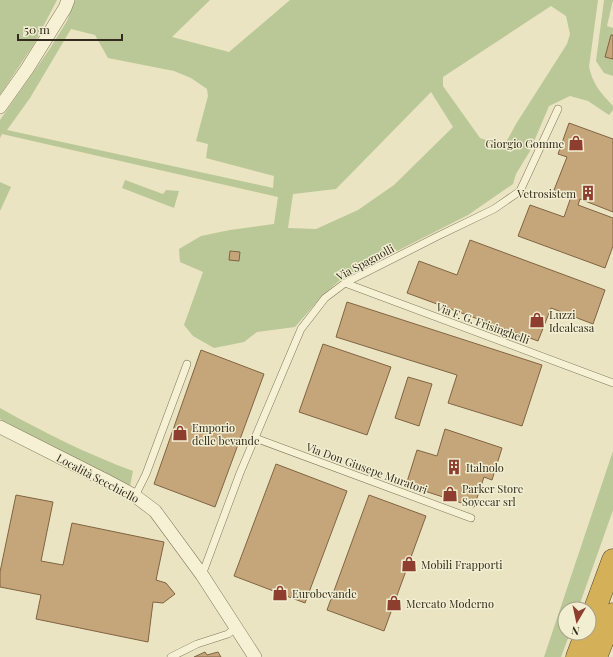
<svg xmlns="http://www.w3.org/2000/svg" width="613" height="657" viewBox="0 0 613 657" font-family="'Playfair Display',serif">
  <rect width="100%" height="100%" fill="#eae4c2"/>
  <!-- green -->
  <g fill="#bac797" fill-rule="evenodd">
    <path d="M0 0H57L34 44 0 95Z"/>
    <path d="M75 0H210L172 37 229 52 290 0H598L589 67C593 85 601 93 613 106V110L609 115 588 101 570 96 549 106 530 151 516 174 513 184 468 215 340 280 322 296 295 327 257 332 244 342 214 348 193 336 184 325 203 272 180 262 179 249 201 236 230 230 274 224 278 197 2 134 0 138V120L49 50 67 21ZM551 6 566 16 570 34 567 44 516 124 504 146 480 138 443 86V77ZM71 29 95 35 108 58 174 71 191 78 207 89 208 96 196 141 208 144 206 158 274 176 273 188 7 130 30 98ZM431 92 453 127 394 185 358 210 316 229 288 228 293 194 336 189Z"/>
    <path d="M604 0H613L607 26 613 28V76L604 73 596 61Z"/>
    <path d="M125 180 163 194 166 190 179 191 174 208 122 188Z"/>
    <path d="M0 182 11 187 0 211Z"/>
    <path d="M0 408C43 432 87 454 133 471L130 486 0 419Z"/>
    <path d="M613 451V510L578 609H565V633H570L561 657H544Z"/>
  </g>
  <!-- building -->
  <g fill="#c5a67b" stroke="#806442">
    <path d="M611 35H613V59L605 57Z"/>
    <path d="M569 123 613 139V212L580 199 578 205 613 218V246L605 268 518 236 530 205 564 217 571 197 554 190 567 157 558 154Z"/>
    <path d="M470 240 605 290 593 324 551 308 538 341 407 293 419 261 457 275Z"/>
    <path d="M230 251 240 252 239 261 229 260Z"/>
    <path d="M347 302 542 365 522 426 448 403 457 375 336 337Z"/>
    <path d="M323 344 391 367 367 435 299 412Z"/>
    <path d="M201 350 264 374 215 507 154 484Z"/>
    <path d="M408 377 432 384 419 426 395 418Z"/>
    <path d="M445 429 502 448 492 480 484 477 474 507 406 485 417 450 437 456Z"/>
    <path d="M276 464 347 491 305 603 234 576Z"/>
    <path d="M16 495 53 502 41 561 63 565 72 523 164 542 156 580 166 583 175 594 163 603 153 602 148 642 36 619 41 595 0 587V572Z"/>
    <path d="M369 495 426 516 384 631 327 610Z"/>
    <path d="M205 652 207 655 218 652 221 657H194Z"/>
  </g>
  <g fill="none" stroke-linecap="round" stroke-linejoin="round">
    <defs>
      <g id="lane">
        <path d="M345 283 613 383"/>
        <path d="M255 438 471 518"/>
        <path d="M135 496 146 474 187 364"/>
        <path d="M202 575 240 473 301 329 325 298 345 283 438 236 494 209 520 191 558 109"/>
        <path d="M171 657 197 644 228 634 236 627"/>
      </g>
      <g id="street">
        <path d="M0 107 27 69 65 8 68 0"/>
        <path d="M0 427 105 480 135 496 155 511 202 575 255 657"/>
      </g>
      <g id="highway">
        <path d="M589 625 613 560"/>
        <path d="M577 657 586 633"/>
        <path d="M596 657 613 614"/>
      </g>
    </defs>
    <!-- lane casing -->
    <use href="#lane" stroke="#82765b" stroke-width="8"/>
    <!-- street casing -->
    <use href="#street" stroke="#82765b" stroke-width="14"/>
    <!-- highway casing -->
    <use href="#highway" stroke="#50442f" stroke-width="23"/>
    <!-- lane -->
    <use href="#lane" stroke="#f6f1d4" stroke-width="7"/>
    <!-- street -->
    <use href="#street" stroke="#f6f1d4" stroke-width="13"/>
    <!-- highway -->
    <use href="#highway" stroke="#d4b158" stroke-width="22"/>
  </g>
  <!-- icons -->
  <defs>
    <symbol id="shop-bare" viewBox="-9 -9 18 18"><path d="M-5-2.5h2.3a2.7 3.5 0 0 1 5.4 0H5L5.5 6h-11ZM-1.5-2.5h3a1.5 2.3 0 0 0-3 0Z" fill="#8d3e2f" stroke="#f2eed1" stroke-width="2.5" paint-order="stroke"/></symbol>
    <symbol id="building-bare" viewBox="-9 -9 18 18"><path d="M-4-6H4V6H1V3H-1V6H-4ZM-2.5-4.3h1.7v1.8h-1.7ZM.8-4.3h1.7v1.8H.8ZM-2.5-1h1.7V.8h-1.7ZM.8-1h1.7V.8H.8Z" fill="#8d3e2f" stroke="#f2eed1" stroke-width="2.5" paint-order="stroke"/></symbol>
  </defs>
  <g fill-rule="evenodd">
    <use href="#shop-bare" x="565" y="132" width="22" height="22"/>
    <use href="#building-bare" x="577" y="182" width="22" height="22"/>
    <use href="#shop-bare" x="526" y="309" width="22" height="22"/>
    <use href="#shop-bare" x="169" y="422" width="22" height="22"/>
    <use href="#building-bare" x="443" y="456" width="22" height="22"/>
    <use href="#shop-bare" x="439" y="483" width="22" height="22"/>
    <use href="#shop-bare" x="398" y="553" width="22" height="22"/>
    <use href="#shop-bare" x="269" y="582" width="22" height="22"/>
    <use href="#shop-bare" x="383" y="592" width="22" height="22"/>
  </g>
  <g text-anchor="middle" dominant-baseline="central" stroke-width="3" stroke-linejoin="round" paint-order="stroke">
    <!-- poi labels -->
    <g font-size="11" fill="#332c1e" stroke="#f2eed1" text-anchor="start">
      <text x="564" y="143" text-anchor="end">Giorgio Gomme</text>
      <text x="576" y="193" text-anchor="end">Vetrosistem</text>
      <text x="549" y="314">Luzzi<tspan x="549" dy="13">Idealcasa</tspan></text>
      <text x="192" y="427">Emporio<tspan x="192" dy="13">delle bevande</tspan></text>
      <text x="466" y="467">Italnolo</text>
      <text x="462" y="488">Parker Store<tspan x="462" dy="13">Sovecar srl</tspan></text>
      <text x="421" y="564">Mobili Frapporti</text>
      <text x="292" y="593">Eurobevande</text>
      <text x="406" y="603">Mercato Moderno</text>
    </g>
    <!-- street labels -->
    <g font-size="11" fill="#332c1e" stroke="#f2eed1">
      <text transform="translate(365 262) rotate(-28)">Via Spagnolli</text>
      <text transform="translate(483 323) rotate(20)">Via F. G. Frisinghelli</text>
      <text transform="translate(367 468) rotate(20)">Via Don Giusepe Muratori</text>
      <text transform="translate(98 478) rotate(28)">Località Secchiello</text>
    </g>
  </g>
  <!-- north arrow -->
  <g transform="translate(577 621) rotate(189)"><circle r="19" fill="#f2eed1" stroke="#a6a089"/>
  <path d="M0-3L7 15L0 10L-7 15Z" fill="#8d3e2f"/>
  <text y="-6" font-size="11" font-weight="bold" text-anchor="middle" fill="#332c1e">N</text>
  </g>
  <!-- scale -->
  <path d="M18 34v6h104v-6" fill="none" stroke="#332c1e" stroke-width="2"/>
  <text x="24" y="34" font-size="12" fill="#332c1e" stroke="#f2eed1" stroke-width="3" paint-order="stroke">50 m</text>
</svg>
